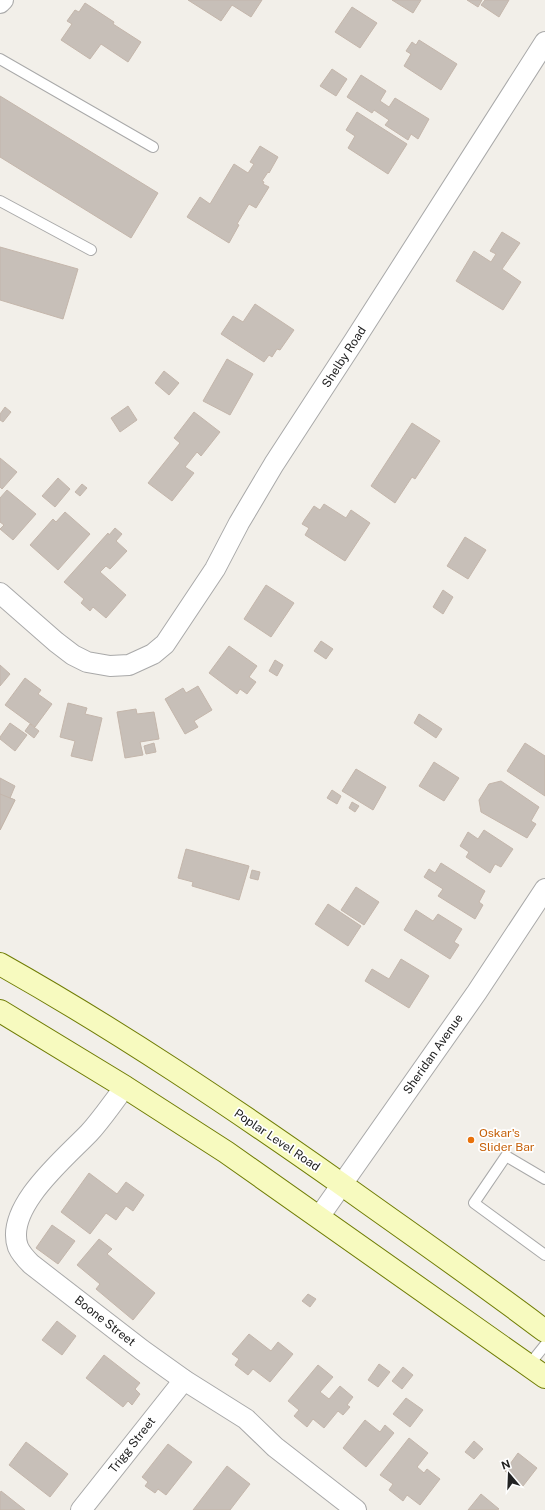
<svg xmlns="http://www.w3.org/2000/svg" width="545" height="1510" viewBox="0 0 545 1510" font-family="'Public Sans',sans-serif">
  <rect width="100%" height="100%" fill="#f2efe9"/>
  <!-- building -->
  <g fill="#c7bfb8" stroke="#c4b6ab">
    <path d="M188 0H262L251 17 232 5 221 21Z"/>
    <path d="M392 0H421L413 13Z"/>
    <path d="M467 0H482L478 7Z"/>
    <path d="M485 0H509L499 17 481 5Z"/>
    <path d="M85 3 114 22 113 24 141 42 128 62 101 44 90 59 61 40 72 24 67 21 75 10 79 12Z"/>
    <path d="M352 7 377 23 360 48 335 32Z"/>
    <path d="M419 40 457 64 441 90 404 66 411 54 406 51 412 42 416 45Z"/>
    <path d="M332 69 347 79 336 96 320 86Z"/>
    <path d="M361 75 386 91 380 101 389 107 395 98 429 119 418 139 411 134 408 140 385 125 389 120 374 110 372 113 347 97Z"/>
    <path d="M0 96 158 193 131 238 0 157Z"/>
    <path d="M357 112 407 144 388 174 348 148 355 136 346 130Z"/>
    <path d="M260 146 278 157 269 173 268 172 262 181 264 182 263 184 269 187 256 208 249 204 237 224 239 225 229 243 187 217 200 197 210 204 234 164 248 173 254 164 250 162Z"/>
    <path d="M502 232 520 243 502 269 521 282 503 310 456 281 474 251 491 262 496 254 490 251Z"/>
    <path d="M0 247 78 269 63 319 0 300Z"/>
    <path d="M255 304 294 330 280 350 277 349 272 357 269 355 264 362 221 334 233 316 243 322Z"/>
    <path d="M227 359 253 374 230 415 203 401Z"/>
    <path d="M164 371 179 383 169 395 155 383Z"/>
    <path d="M128 406 137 420 120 432 111 418Z"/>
    <path d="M5 407 11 412 3 422 0 420V414Z"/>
    <path d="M194 412 220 432 201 456 197 452 185 467 194 473 172 501 148 483 180 443 174 438Z"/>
    <path d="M412 423 440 441 415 479 412 477 395 503 371 486Z"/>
    <path d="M0 458 17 472 2 489 0 487Z"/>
    <path d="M58 478 70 489 55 507 42 496Z"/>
    <path d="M82 484 87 488 80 496 75 492Z"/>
    <path d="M7 490 36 514 13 540 0 529 4 525 0 522V498Z"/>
    <path d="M324 504 346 518 351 510 370 523 345 561 305 535 309 528 302 524 305 519 314 506 320 510Z"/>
    <path d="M65 512 90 534 58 570 30 545 53 519 56 522Z"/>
    <path d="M115 528 122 534 116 541 127 551 110 569 106 566 100 572 126 595 106 618 93 607 90 611 89 610 81 603 84 599 64 582 108 533 109 535Z"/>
    <path d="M465 537 486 550 468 579 447 566Z"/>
    <path d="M266 585 294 603 271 637 244 619Z"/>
    <path d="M443 590 453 597 443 614 433 607Z"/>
    <path d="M321 641 333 649 326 659 314 651Z"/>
    <path d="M229 646 257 666 249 677 256 682 247 694 240 689 237 694 209 673Z"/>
    <path d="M275 660 283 665 277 676 269 671Z"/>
    <path d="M0 665 10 674 0 686Z"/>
    <path d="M25 678 41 690 38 694 52 704 35 727 5 705Z"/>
    <path d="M198 686 212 710 194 721 198 727 185 734 165 699 183 688 186 693Z"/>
    <path d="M68 703 87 708 85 714 102 718 92 761 71 756 75 741 60 737Z"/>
    <path d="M136 709 137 714 154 712 159 739 140 742 143 755 125 758 117 712Z"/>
    <path d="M419 714 442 729 436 738 414 723Z"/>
    <path d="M10 723 27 735 15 751 0 739V737Z"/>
    <path d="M30 724 39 731 34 738 25 731Z"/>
    <path d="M154 743 156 752 146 754 144 746Z"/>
    <path d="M525 743 545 756V796L507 771Z"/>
    <path d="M434 762 459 778 444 801 419 786Z"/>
    <path d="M356 769 386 787 373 810 342 791Z"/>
    <path d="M0 778 15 786 10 798 15 800 0 830Z"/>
    <path d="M501 781 539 807 531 821 536 824 527 838 481 812 479 800 489 784Z"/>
    <path d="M332 790 341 796 337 804 327 798Z"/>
    <path d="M0 794 15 800 0 830Z"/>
    <path d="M352 802 359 806 355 812 349 808Z"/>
    <path d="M484 830 513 849 501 867 495 864 490 873 466 857 469 852 460 846 468 832 478 839Z"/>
    <path d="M186 849 249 866 239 900 192 886 193 882 178 878Z"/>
    <path d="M441 863 485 891 479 902 483 905 475 919 438 896 443 889 424 877 429 869 435 873Z"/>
    <path d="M252 870 260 872 258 880 250 878Z"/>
    <path d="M356 887 379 902 364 925 341 910Z"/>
    <path d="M328 904 361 926 348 946 315 924Z"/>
    <path d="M416 910 433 921 438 914 462 929 454 942 459 945 450 959 404 930Z"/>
    <path d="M401 959 429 976 409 1008 365 981 372 969 389 979Z"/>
    <path d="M89 1173 117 1194 126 1182 144 1195 133 1211 126 1206 116 1220 106 1213 90 1234 61 1212Z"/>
    <path d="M52 1225 75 1241 58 1264 36 1248Z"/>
    <path d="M99 1239 112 1249 107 1254 155 1293 133 1320 96 1289 100 1284 77 1265Z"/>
    <path d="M308 1294 316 1299 310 1307 302 1301Z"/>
    <path d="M57 1321 76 1336 62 1355 42 1340Z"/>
    <path d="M249 1334 271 1351 278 1342 293 1354 270 1382 253 1369 248 1375 235 1365 239 1359 232 1354Z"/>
    <path d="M104 1355 140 1383 135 1389 140 1394 132 1405 128 1401 123 1407 86 1378Z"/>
    <path d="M379 1364 390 1372 378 1387 368 1380Z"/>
    <path d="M318 1365 333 1377 320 1392 329 1399 340 1386 353 1397 347 1405 350 1407 343 1415 338 1411 324 1428 313 1419 307 1427 294 1416 299 1410 288 1401Z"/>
    <path d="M403 1367 413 1375 402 1389 392 1381Z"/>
    <path d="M406 1398 423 1410 410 1427 393 1414Z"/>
    <path d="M365 1420 380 1432 385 1425 394 1433 366 1467 343 1448Z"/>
    <path d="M409 1438 428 1453 417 1467 424 1473 427 1469 440 1479 420 1505 407 1495 403 1501 389 1490 393 1484 380 1475Z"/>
    <path d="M474 1441 483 1449 474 1459 465 1452Z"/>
    <path d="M26 1442 68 1474 50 1497 9 1465Z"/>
    <path d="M168 1444 192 1462 166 1495 158 1489 155 1493 145 1486 148 1482 142 1477Z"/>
    <path d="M518 1453 537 1468 523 1486 505 1471Z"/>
    <path d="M227 1466 250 1484 230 1510H193Z"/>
    <path d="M1 1491 25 1510H0V1493Z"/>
    <path d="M481 1494 499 1509 497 1510H468Z"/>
  </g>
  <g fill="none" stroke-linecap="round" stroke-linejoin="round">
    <defs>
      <g id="lane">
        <path d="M0 59 153 147"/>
        <path d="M0 201 91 250"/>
        <path d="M545 1179 506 1156 474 1203 545 1255"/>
        <path d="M529 1365 545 1345"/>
      </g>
      <g id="street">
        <path d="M0 3 3 0"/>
        <path d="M0 593 56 642 73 655 87 662 110 666 129 665 153 654 165 644 215 569 239 523 274 464 354 341 545 42"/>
        <path d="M125 1087C113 1102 102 1119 89 1133 65 1158 4 1208 18 1247 21 1254 26 1259 31 1264L142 1350 184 1380 246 1419 275 1447 356 1510"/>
        <path d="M319 1217 477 992 545 889"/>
        <path d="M81 1510 184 1380"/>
      </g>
      <g id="secondary">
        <path d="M0 964C119 1031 232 1107 344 1186 411 1234 479 1281 545 1331"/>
        <path d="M0 1011 125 1087 226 1152 545 1377"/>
      </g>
    </defs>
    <!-- lane casing -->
    <use href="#lane" stroke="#a9a9a9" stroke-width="12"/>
    <!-- street casing -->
    <use href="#street" stroke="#a9a9a9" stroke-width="22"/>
    <!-- secondary casing -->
    <use href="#secondary" stroke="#707d05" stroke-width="24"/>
    <!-- lane -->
    <use href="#lane" stroke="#fff" stroke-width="10"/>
    <!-- street -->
    <use href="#street" stroke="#fff" stroke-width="20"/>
    <!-- secondary -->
    <use href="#secondary" stroke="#f7fabf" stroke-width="22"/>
  </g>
  <!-- markers -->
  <circle fill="#e8710a" stroke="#fff" stroke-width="1.5" cx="471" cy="1140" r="4"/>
  <g text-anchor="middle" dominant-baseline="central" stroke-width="3.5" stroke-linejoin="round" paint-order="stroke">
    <!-- street labels -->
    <g font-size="12" fill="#222" stroke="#fff">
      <text transform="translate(344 357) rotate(-57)">Shelby Road</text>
      <text transform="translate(433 1054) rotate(-55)">Sheridan Avenue</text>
      <text transform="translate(277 1140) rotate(34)">Poplar Level Road</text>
      <text transform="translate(105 1321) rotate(38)">Boone Street</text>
      <text transform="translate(132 1445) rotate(-52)">Trigg Street</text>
    </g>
    <!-- food labels -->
    <g font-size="12" fill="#c56008" stroke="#fff" text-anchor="start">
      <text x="479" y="1133">Oskar's<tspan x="479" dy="14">Slider Bar</tspan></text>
    </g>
  </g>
  <!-- north arrow -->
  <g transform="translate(509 1474) rotate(341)" stroke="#ffffff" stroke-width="3" paint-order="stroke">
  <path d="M0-3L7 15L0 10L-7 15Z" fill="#222222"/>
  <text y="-6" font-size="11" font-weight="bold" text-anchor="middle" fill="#222222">N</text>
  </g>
</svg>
